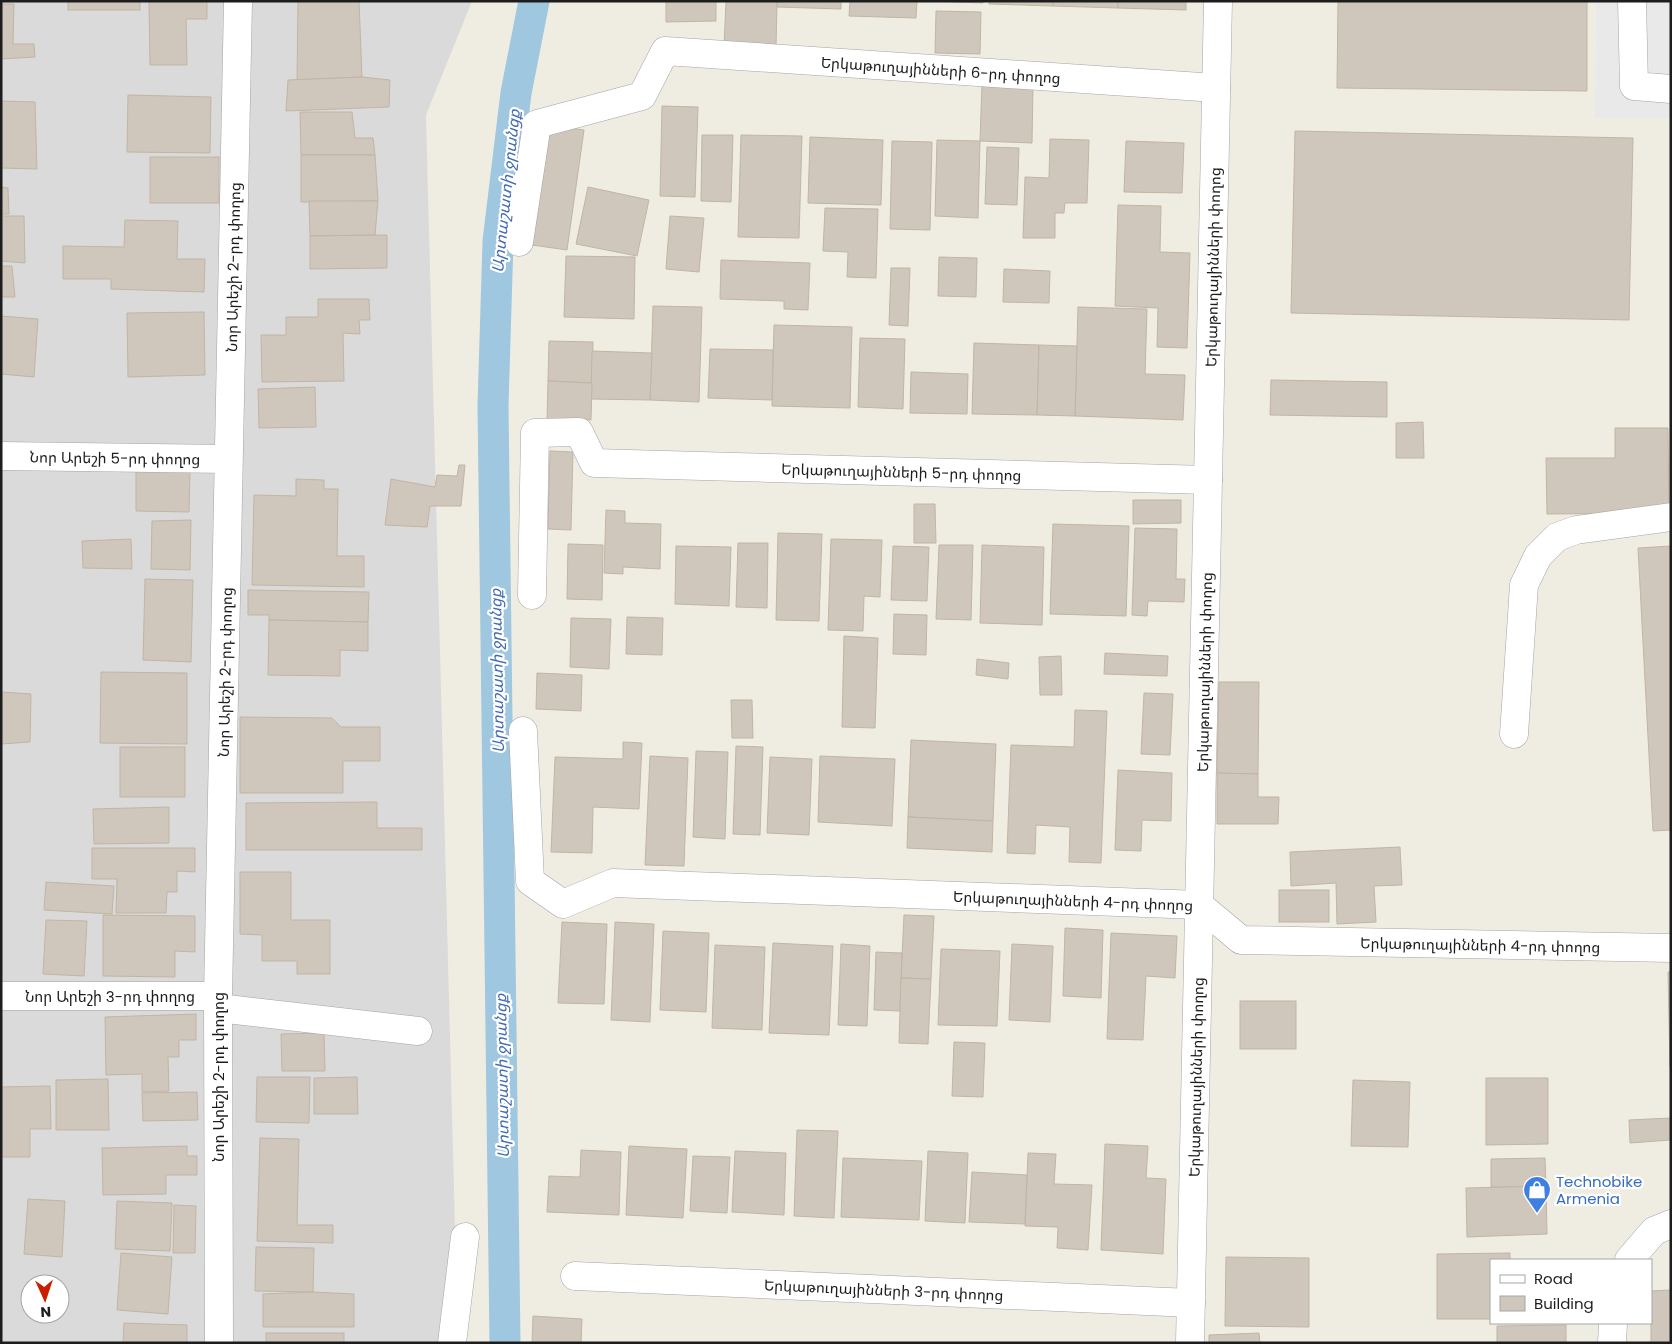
<svg xmlns="http://www.w3.org/2000/svg" width="1672" height="1344" viewBox="0 0 1672 1344" font-family="Poppins,'Noto Sans Armenian',sans-serif">
  <rect width="100%" height="100%" fill="#efede2"/>
  <!-- residential -->
  <path fill="#dbdada" fill-rule="evenodd" d="M1 1H472L426 115 458 1343H1ZM30 1284H60V1314H30Z"/>
  <!-- parking -->
  <path fill="#e9e9e9" d="M1596 1H1671V118H1595Z"/>
  <g fill="none" stroke-linecap="round" stroke-linejoin="round">
    <!-- canal -->
    <path stroke="#9fc7e0" stroke-width="31" d="M505 1343 493 406 498 241 516 93 534 1"/>
  </g>
  <!-- building -->
  <g fill="#cfc7bb" stroke="#c1b5a3">
    <rect x="68" y="1" width="72" height="9"/>
    <path d="M149 1H207V19H186L187 65H150Z"/>
    <path d="M298 1H359L362 77 297 80Z"/>
    <path d="M666 1H716V21L666 22Z"/>
    <path d="M726 1H777L776 48 724 47Z"/>
    <path d="M777 1H841V9L777 7Z"/>
    <path d="M850 1H917L916 18 849 16Z"/>
    <path d="M929 1H983V3Z"/>
    <path d="M989 1H1053V6L989 4Z"/>
    <path d="M1053 1H1118V8L1053 6Z"/>
    <path d="M1118 1H1186V10L1118 8Z"/>
    <path d="M1338 1H1587V91L1337 88Z"/>
    <path d="M1 4H14L13 44H34L35 57 1 59Z"/>
    <path d="M936 11 981 12 980 54 935 53Z"/>
    <path d="M362 77 390 80 389 107 286 111 288 80Z"/>
    <path d="M982 84 1033 85 1032 143 980 141Z"/>
    <path d="M128 95 211 97 210 153 127 152Z"/>
    <path d="M1 101 35 102 37 169 1 168Z"/>
    <path d="M662 106 698 107 695 197 660 196Z"/>
    <path d="M300 112H352L355 138H373L375 155H301Z"/>
    <path d="M549 125 584 130 567 250 532 245Z"/>
    <path d="M1295 131 1633 138 1629 320 1291 313Z"/>
    <path d="M702 135H733L731 202 701 201Z"/>
    <path d="M741 135 802 136 799 238 738 237Z"/>
    <path d="M810 137 883 140 881 205 808 203Z"/>
    <path d="M1050 139 1089 140 1087 203H1065L1064 213H1055V238H1023L1025 177 1049 178Z"/>
    <path d="M937 140 980 141 978 218 935 216Z"/>
    <path d="M892 141 932 142 930 230 890 229Z"/>
    <path d="M1126 141 1184 143 1182 193 1124 192Z"/>
    <path d="M987 147 1019 148 1017 205 985 204Z"/>
    <path d="M301 155H375L378 201 301 202Z"/>
    <rect x="150" y="157" width="69" height="46"/>
    <path d="M1 187 8 188 9 214H1Z"/>
    <path d="M588 187 649 200 637 256 576 244Z"/>
    <path d="M309 201H378L375 235 310 236Z"/>
    <path d="M1118 205 1161 206 1160 252 1190 253 1187 348 1157 347 1158 308 1115 306Z"/>
    <path d="M825 208 878 209 876 278 847 277 848 252 823 251Z"/>
    <path d="M1 216H24L25 263 1 261Z"/>
    <path d="M670 216 704 218 699 272 666 269Z"/>
    <path d="M125 220 178 221 177 259H205L204 292 111 289V279H63V246L124 247Z"/>
    <path d="M387 235V268L310 269V236Z"/>
    <path d="M566 256 635 257 634 319 564 317Z"/>
    <path d="M939 257 977 258 976 297 938 296Z"/>
    <path d="M721 260 810 263 808 310 784 309V301L720 299Z"/>
    <path d="M1 266H12L15 297H1Z"/>
    <path d="M891 268H910L908 326 889 325Z"/>
    <path d="M1004 269 1050 271 1049 303 1003 302Z"/>
    <path d="M318 299H369L370 320H359L360 334 343 333 344 381 262 382 261 335H286V317H318Z"/>
    <path d="M653 306 702 307 699 402 650 400Z"/>
    <path d="M1078 307 1147 309 1145 374 1185 375 1183 420 1075 416Z"/>
    <path d="M204 312 205 375 128 377 127 313Z"/>
    <path d="M1 316 38 319 34 377 1 374Z"/>
    <path d="M774 325 852 327 850 408 772 406Z"/>
    <path d="M860 338 905 339 903 409 858 407Z"/>
    <path d="M549 341 593 342 592 383 548 381Z"/>
    <path d="M974 343 1039 345 1037 415 972 414Z"/>
    <path d="M1039 345 1077 346 1075 416 1037 415Z"/>
    <path d="M710 349 773 350 772 400 708 398Z"/>
    <path d="M592 351 652 353 650 400 591 399Z"/>
    <path d="M911 372 968 374 967 414 910 413Z"/>
    <path d="M1271 380 1387 382V417L1270 415Z"/>
    <path d="M548 381 592 383 591 420 547 419Z"/>
    <path d="M315 387 316 427 259 428 258 389Z"/>
    <path d="M1423 422 1424 458H1396V423Z"/>
    <path d="M1615 428H1668L1669 513 1547 514 1546 458H1615Z"/>
    <path d="M550 451 573 452 571 530 548 529Z"/>
    <path d="M459 465H465L461 506H430L427 527 385 525 391 479 435 487 437 475 457 476Z"/>
    <path d="M136 469 190 471 189 512 136 511Z"/>
    <path d="M296 479 324 480V489H338L337 556H364V587L252 585 254 495 296 496Z"/>
    <path d="M1133 500H1181V523L1133 524Z"/>
    <path d="M914 504H935L936 543H914Z"/>
    <path d="M606 510 625 511V523L661 524 660 569 623 567V574L604 573Z"/>
    <path d="M191 520 190 570 151 569 152 521Z"/>
    <path d="M1053 524 1129 526 1126 616 1050 614Z"/>
    <path d="M1135 528 1177 529 1176 579H1185L1184 602 1148 601 1147 616 1132 615Z"/>
    <path d="M778 533 822 534 819 621 776 620Z"/>
    <path d="M131 539 132 569 83 568 82 541Z"/>
    <path d="M831 539 882 540 880 597 864 596 863 631 828 630Z"/>
    <path d="M738 543H768L767 608 736 607Z"/>
    <path d="M568 544 603 545 602 600 567 599Z"/>
    <path d="M939 545H973L971 620 936 619Z"/>
    <path d="M982 545 1044 547 1042 625 980 623Z"/>
    <path d="M676 546 731 547 729 606 675 604Z"/>
    <path d="M893 546 929 547 927 601 891 600Z"/>
    <path d="M1671 546V830L1653 831 1638 548Z"/>
    <path d="M145 579 193 580 191 662 143 660Z"/>
    <path d="M248 590 369 592 368 622 269 620V615H248Z"/>
    <path d="M894 614 927 615 926 655 893 654Z"/>
    <path d="M627 617 663 618 662 655 626 654Z"/>
    <path d="M571 618 611 619 609 669 570 667Z"/>
    <path d="M269 620 368 622V651L340 650V676L268 675Z"/>
    <path d="M844 636 878 638 875 728 842 727Z"/>
    <path d="M1105 653 1168 656 1167 676 1104 674Z"/>
    <path d="M1061 656 1062 695H1040L1039 657Z"/>
    <path d="M977 659 1009 663 1008 679 976 675Z"/>
    <path d="M101 672 187 673V744L100 743Z"/>
    <path d="M537 673 582 675 581 711 536 709Z"/>
    <path d="M1219 682H1259L1258 774 1217 773Z"/>
    <path d="M1 692 31 694 30 742 1 744Z"/>
    <path d="M1144 693 1173 694 1170 755 1141 754Z"/>
    <path d="M731 700H752L753 738H732Z"/>
    <path d="M1075 710 1107 711 1101 863 1069 862 1070 827 1036 825 1035 854 1007 853 1011 745 1074 747Z"/>
    <path d="M240 717 332 718 341 727H380V761H343V793H240Z"/>
    <path d="M911 740 996 744 993 821 908 817Z"/>
    <path d="M623 742 642 743 639 809 593 807 592 853 551 852 555 757 623 759Z"/>
    <path d="M736 746 763 747 760 835 733 834Z"/>
    <rect x="120" y="747" width="65" height="50"/>
    <path d="M696 751 728 752 725 839 693 837Z"/>
    <path d="M650 756 688 758 684 866 645 865Z"/>
    <path d="M820 756 895 759 892 826 818 822Z"/>
    <path d="M770 757 812 759 809 835 767 833Z"/>
    <path d="M1118 770 1172 773 1171 821 1142 820 1141 851 1115 850Z"/>
    <path d="M1217 773 1258 774V797H1279L1278 824H1217Z"/>
    <path d="M377 802V828H422V850H246V803Z"/>
    <path d="M169 807V843L94 844 93 809Z"/>
    <path d="M908 817 993 821 992 852 907 848Z"/>
    <path d="M1400 847 1402 885 1374 886 1376 922 1337 924 1336 883 1291 886 1290 852Z"/>
    <path d="M92 848H195V872L177 871V892H167L166 913H116L117 879H92Z"/>
    <path d="M240 872H291V920H330V974H297V961H262V935L240 934Z"/>
    <path d="M46 882 114 886 112 914 44 910Z"/>
    <rect x="1279" y="890" width="50" height="32"/>
    <path d="M103 915 195 916V952L175 951V977L103 976Z"/>
    <path d="M904 915 934 916 931 979 901 978Z"/>
    <path d="M46 920 87 921 84 976 43 974Z"/>
    <path d="M562 922 607 924 604 1004 558 1003Z"/>
    <path d="M615 922 654 924 650 1022 611 1020Z"/>
    <path d="M1065 928 1103 930 1101 998 1063 996Z"/>
    <path d="M663 931 709 933 706 1012 660 1010Z"/>
    <path d="M1111 933 1177 936 1175 978 1146 976 1143 1040 1107 1039Z"/>
    <path d="M773 943 833 946 829 1035 769 1033Z"/>
    <path d="M841 944 870 946 867 1026 838 1025Z"/>
    <path d="M1012 944 1053 946 1050 1022 1009 1020Z"/>
    <path d="M715 945 765 947 762 1030 712 1028Z"/>
    <path d="M941 949 1000 951 997 1026 938 1025Z"/>
    <path d="M876 952 902 953 900 1011 874 1010Z"/>
    <path d="M1668 972H1671L1670 1067Z"/>
    <path d="M901 978 931 979 928 1044 899 1043Z"/>
    <rect x="1240" y="1001" width="56" height="48"/>
    <path d="M196 1014V1040H179V1057H168L169 1091 142 1092V1074L106 1075 105 1017Z"/>
    <path d="M324 1033 325 1071H282L281 1034Z"/>
    <path d="M954 1042 985 1043 983 1097 952 1096Z"/>
    <path d="M257 1077H310L309 1123 256 1122Z"/>
    <path d="M357 1077 358 1114H314V1078Z"/>
    <path d="M1486 1078H1548V1144L1486 1145Z"/>
    <path d="M108 1079 109 1130H56V1080Z"/>
    <path d="M1353 1080 1410 1082 1408 1147 1351 1146Z"/>
    <path d="M50 1086 51 1129H30V1157H1V1087Z"/>
    <path d="M197 1092 198 1120 143 1121 142 1093Z"/>
    <path d="M1671 1118V1140L1630 1143 1629 1120Z"/>
    <path d="M797 1130 838 1131 834 1218 794 1216Z"/>
    <path d="M260 1138 299 1139 297 1225H333V1243L257 1241Z"/>
    <path d="M1105 1144 1148 1146 1146 1178 1166 1179 1163 1254 1101 1250Z"/>
    <path d="M187 1146V1156H197V1175H166V1194L103 1195 102 1148Z"/>
    <path d="M629 1146 687 1149 683 1218 626 1215Z"/>
    <path d="M581 1150 621 1152 619 1215 547 1212 549 1176 580 1177Z"/>
    <path d="M735 1151 786 1153 784 1215 732 1212Z"/>
    <path d="M928 1151 968 1153 965 1223 925 1221Z"/>
    <path d="M1028 1153 1056 1154 1054 1184 1092 1185 1088 1250 1057 1248 1058 1227 1025 1226Z"/>
    <path d="M693 1156 730 1157 727 1213 690 1211Z"/>
    <path d="M843 1158 922 1161 919 1220 841 1217Z"/>
    <path d="M1545 1158 1546 1186 1491 1187V1159Z"/>
    <path d="M972 1172 1027 1175 1025 1224 969 1222Z"/>
    <path d="M1546 1186 1547 1234 1467 1237 1466 1188Z"/>
    <path d="M28 1199 65 1201 62 1257 24 1254Z"/>
    <path d="M117 1201 172 1203 170 1251 115 1249Z"/>
    <path d="M174 1205 196 1206 195 1253H173Z"/>
    <path d="M256 1247 314 1248 313 1292 255 1291Z"/>
    <path d="M121 1253 172 1257 168 1314 117 1310Z"/>
    <path d="M1510 1253V1260H1491V1319H1437V1254Z"/>
    <path d="M1226 1257 1309 1258V1327L1225 1326Z"/>
    <path d="M1671 1290V1343H1651V1291Z"/>
    <path d="M313 1292 354 1294V1327H263V1294Z"/>
    <path d="M533 1316 582 1319 581 1343H532Z"/>
    <path d="M124 1323 187 1325V1343H123Z"/>
    <path d="M1566 1325V1343H1497V1326Z"/>
    <rect x="266" y="1333" width="78" height="10"/>
    <path d="M1259 1333 1260 1343H1209V1335Z"/>
  </g>
  <g fill="none" stroke-linecap="round" stroke-linejoin="round">
    <defs>
      <g id="minor">
        <path d="M1632 1 1634 86 1671 89"/>
        <path id="s1" d="M519 242 537 124 642 96 665 51 1216 88"/>
        <path id="s2" d="M1 456 228 459"/>
        <path id="s3" d="M532 595 535 433 579 432 594 463 1208 480"/>
        <path id="s4" d="M523 731 530 881 563 904 613 883 1199 905 1241 940 1671 948"/>
        <path d="M1514 734 1524 585 1538 556 1557 537 1576 530 1671 517"/>
        <path id="s5" d="M1 996H218"/>
        <path d="M218 1008 418 1031"/>
        <path d="M1629 1260 1654 1231 1671 1224"/>
        <path id="s6" d="M575 1276 1191 1303"/>
        <path id="s7" d="M219 1343 218 996 238 1"/>
        <path d="M452 1343 465 1237"/>
        <path id="s8" d="M1190 1343 1218 1"/>
        <path d="M1612 1343 1613 1323"/>
      </g>
    </defs>
    <!-- minor casing -->
    <use href="#minor" stroke="#a4a4a4" stroke-width="29"/>
    <!-- minor -->
    <use href="#minor" stroke="#fff" stroke-width="28"/>
  </g>
  <!-- icons -->
  <defs>
    <symbol id="shop-pin" viewBox="-11 -11 22 30"><path d="M0 17L-7.5 6A9.5 9.5 0 1 1 7.5 6Z" fill="#3f7fe0" stroke="#fff"/><path d="M-5-2.5h2.3a2.7 3.5 0 0 1 5.4 0H5L5.5 6h-11ZM-1.5-2.5h3a1.5 2.3 0 0 0-3 0Z" fill="#fff"/></symbol>
  </defs>
  <g fill-rule="evenodd">
    <use href="#shop-pin" x="1521" y="1174" width="32" height="43"/>
  </g>
  <g text-anchor="middle" dominant-baseline="central" stroke-width="4.5" stroke-linejoin="round" paint-order="stroke">
    <!-- street labels -->
    <g font-size="15" fill="#1d1d1d" stroke="#fff">
      <text stroke="none"><textPath href="#s1" startOffset="555">Երկաթուղայինների 6-րդ փողոց</textPath></text>
      <text stroke="none"><textPath href="#s7" startOffset="1076">Նոր Արեշի 2-րդ փողոց</textPath></text>
      <text stroke="none"><textPath href="#s8" startOffset="1076">Երկաթուղայինների փողոց</textPath></text>
      <text stroke="none"><textPath href="#s2" startOffset="114">Նոր Արեշի 5-րդ փողոց</textPath></text>
      <text stroke="none"><textPath href="#s3" startOffset="548">Երկաթուղայինների 5-րդ փողոց</textPath></text>
      <text stroke="none"><textPath href="#s7" startOffset="671">Նոր Արեշի 2-րդ փողոց</textPath></text>
      <text stroke="none"><textPath href="#s8" startOffset="671">Երկաթուղայինների փողոց</textPath></text>
      <text stroke="none"><textPath href="#s4" startOffset="705">Երկաթուղայինների 4-րդ փողոց</textPath></text>
      <text stroke="none"><textPath href="#s4" startOffset="1125">Երկաթուղայինների 4-րդ փողոց</textPath></text>
      <text stroke="none"><textPath href="#s5" startOffset="109">Նոր Արեշի 3-րդ փողոց</textPath></text>
      <text transform="translate(218 1077) rotate(-90)">Նոր Արեշի 2-րդ փողոց</text>
      <text stroke="none"><textPath href="#s8" startOffset="266">Երկաթուղայինների փողոց</textPath></text>
      <text stroke="none"><textPath href="#s6" startOffset="309">Երկաթուղայինների 3-րդ փողոց</textPath></text>
    </g>
    <!-- shop labels -->
    <g font-size="15" fill="#366cbe" stroke="#fff" text-anchor="start">
      <text x="1556" y="1181">Technobike<tspan x="1556" dy="17">Armenia</tspan></text>
    </g>
    <!-- water labels -->
    <g font-size="16" font-style="italic" fill="#436ab2" stroke="#fff">
      <text transform="translate(506 191) rotate(-84)">Արտաշատի ջրանցք</text>
      <text transform="translate(497 671) rotate(-91)">Արտաշատի ջրանցք</text>
      <text transform="translate(502 1076) rotate(-91)">Արտաշատի ջրանցք</text>
    </g>
  </g>
  <!-- border -->
  <rect width="1672" height="1344" fill="none" stroke="#1d1d1d" stroke-width="5"/>
  <!-- legend -->
  <rect x="1490" y="1259" width="162" height="65" fill="#ffffff" stroke="#a5a5a5"/>
  <rect x="1500" y="1275" width="25" height="8" fill="#ffffff" stroke="#a5a5a5"/>
  <text x="1534" y="1284" font-size="15" fill="#1d1d1d">Road</text>
  <rect x="1500" y="1296" width="25" height="15" fill="#cfc7bb" stroke="#a5a5a5"/>
  <text x="1534" y="1309" font-size="15" fill="#1d1d1d">Building</text>
  <!-- north arrow -->
  <g transform="translate(45 1299) rotate(177)"><circle r="24" fill="#ffffff" stroke="#a5a5a5"/>
  <path d="M0-4L9 19L0 12L-9 19Z" fill="#ca1e00"/>
  <text y="-8" font-size="14" font-weight="bold" text-anchor="middle" fill="#1d1d1d">N</text>
  </g>
</svg>
